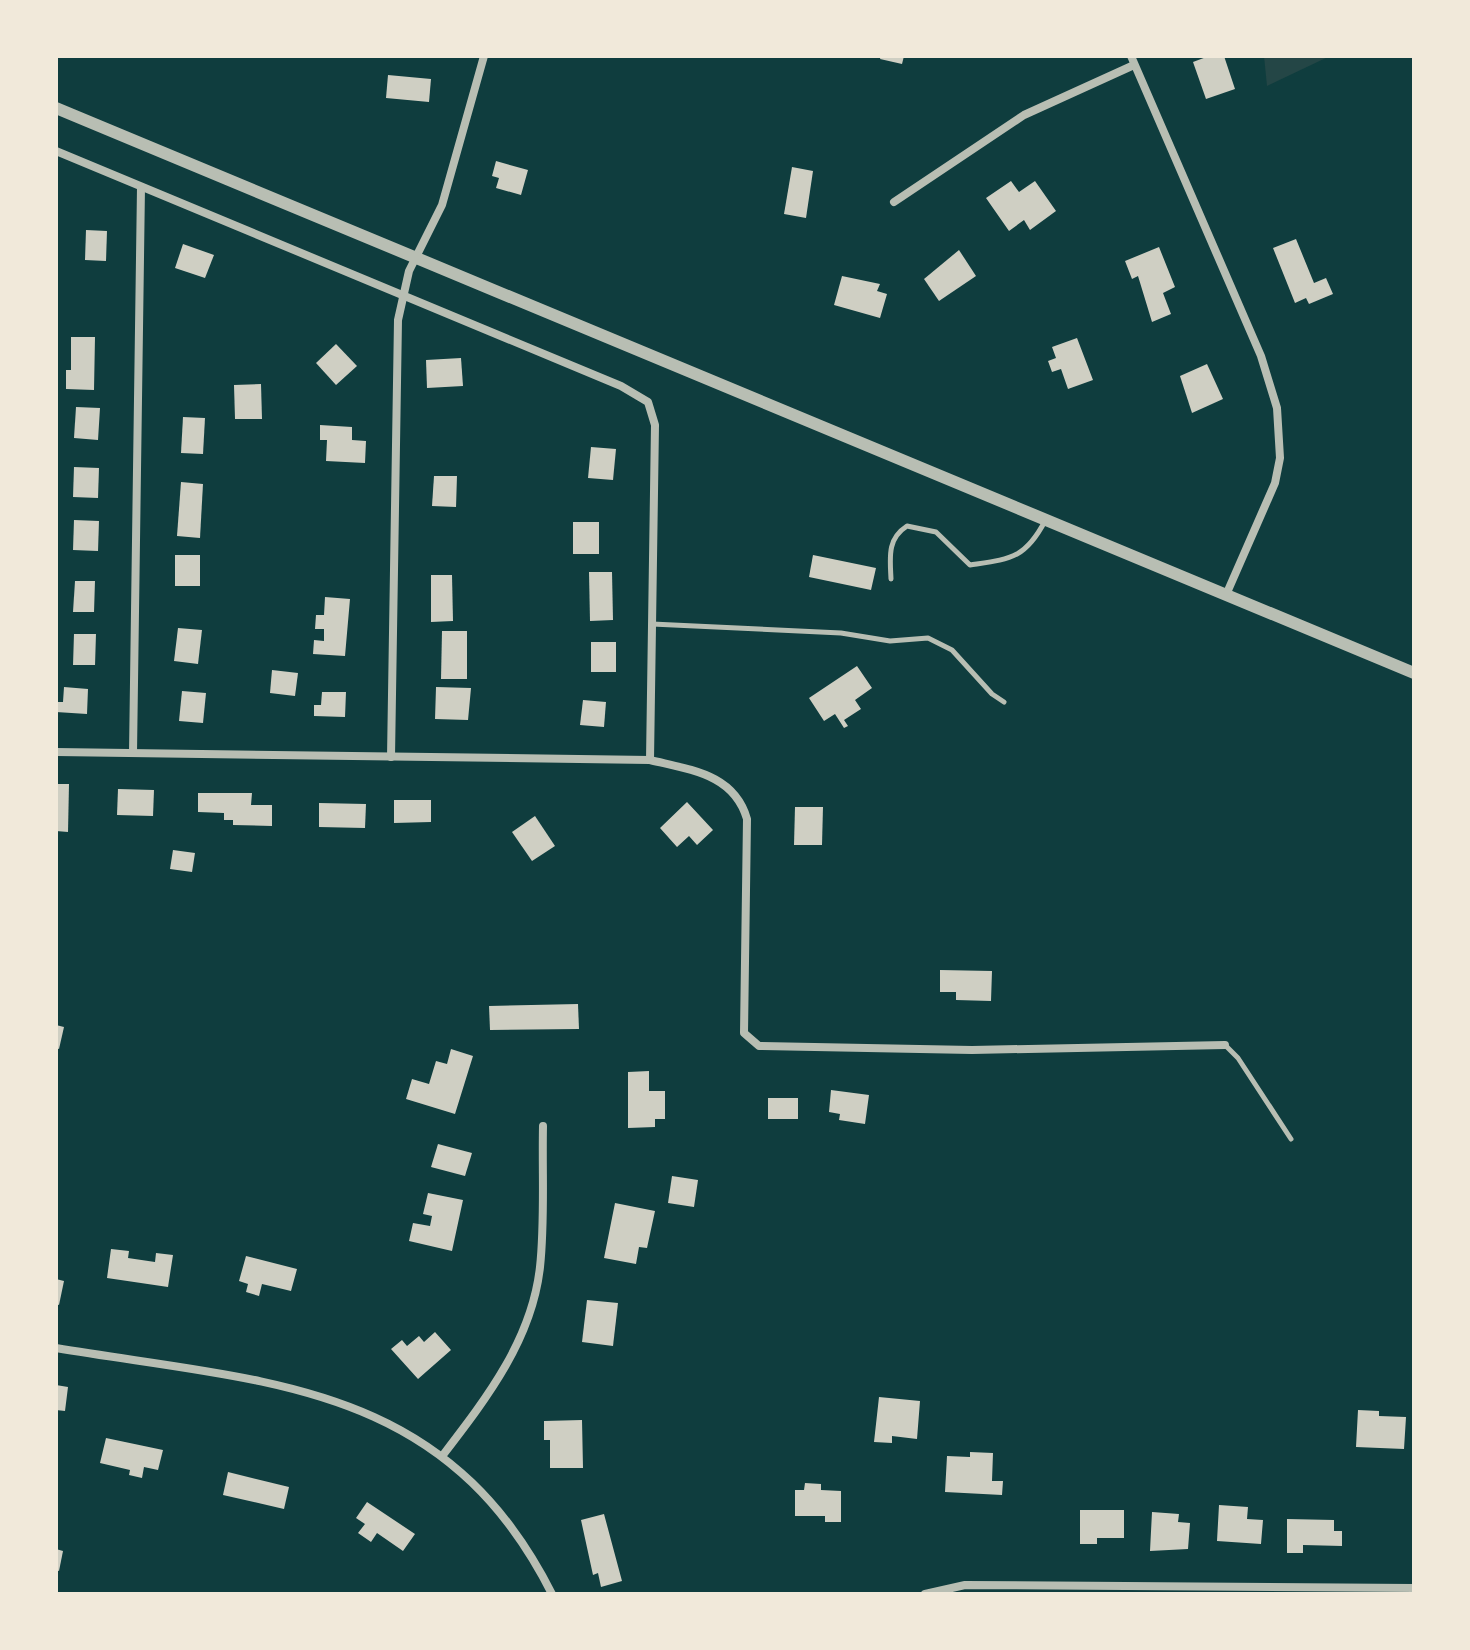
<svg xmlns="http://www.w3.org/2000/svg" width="1470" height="1650" viewBox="0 0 1470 1650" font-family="Roboto,sans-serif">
  <rect width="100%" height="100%" fill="#0f3d3e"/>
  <!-- green -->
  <path fill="#244646" d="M1264 56H1330L1267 86Z"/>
  <!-- building -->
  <g fill="#cfcfc3">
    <path d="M881 56H904L902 64 880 59Z"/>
    <path d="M1209 56H1224L1235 89 1206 99 1193 62Z"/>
    <path d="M388 75 431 79 429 102 386 98Z"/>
    <path d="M496 161 528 170 521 195 496 188 499 178 492 176Z"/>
    <path d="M792 167 813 171 806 218 784 214Z"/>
    <path d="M1011 181 1019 192 1035 181 1056 211 1030 230 1024 220 1009 231 986 198Z"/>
    <path d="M86 230 107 231 106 261 85 260Z"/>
    <path d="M1296 239 1314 283 1326 278 1333 294 1309 304 1306 298 1295 303 1273 248Z"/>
    <path d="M183 244 214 255 205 278 175 268Z"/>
    <path d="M1159 247 1175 287 1163 293 1171 314 1152 322 1138 276 1132 279 1125 261Z"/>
    <path d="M959 250 976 276 939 301 924 279Z"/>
    <path d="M842 276 880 284 877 291 887 294 880 318 834 305Z"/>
    <path d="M71 337H95L94 390 66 389V370H71Z"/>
    <path d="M1077 338 1093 380 1068 389 1061 369 1052 372 1048 361 1056 358 1052 347Z"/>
    <path d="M336 344 357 366 336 385 316 363Z"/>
    <path d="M461 358 463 386 427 388 426 360Z"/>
    <path d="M1207 364 1223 399 1192 413 1180 376Z"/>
    <path d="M261 384 262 419H235L234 385Z"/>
    <path d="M76 407 100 408 98 440 74 438Z"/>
    <path d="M183 417 205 418 203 454 181 453Z"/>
    <path d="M320 425 352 427V440L366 441 365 463 326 461 327 440H320Z"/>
    <path d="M591 447 616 449 613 480 588 478Z"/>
    <path d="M74 467 99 468 98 498 73 497Z"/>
    <path d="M434 476H457L456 507 432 506Z"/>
    <path d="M181 482 203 484 200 538 177 536Z"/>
    <path d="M74 520 99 521 98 551 73 550Z"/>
    <rect x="573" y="522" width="26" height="32"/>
    <rect x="175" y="555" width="25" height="31"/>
    <path d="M813 555 876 568 871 590 809 577Z"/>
    <path d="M589 572H612L613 620 590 621Z"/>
    <path d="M431 575H452L453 621 431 622Z"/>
    <path d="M75 581H95L94 612H73Z"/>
    <path d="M325 597 350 599 345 656 313 654 314 640 324 641V629H315L316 615H324Z"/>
    <path d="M178 628 202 630 198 664 174 661Z"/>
    <path d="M442 631H467V679H441Z"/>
    <path d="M74 634H96L95 665H73Z"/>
    <rect x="591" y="642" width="25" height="30"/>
    <path d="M857 666 872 688 855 700 861 709 844 720 848 726 844 728 835 714 824 721 809 698Z"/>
    <path d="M272 670 298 673 295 696 270 693Z"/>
    <path d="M64 687 88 689 87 714 56 712V702H63Z"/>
    <path d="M436 687 471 688 468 720 435 719Z"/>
    <path d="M182 691 206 693 203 723 179 721Z"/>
    <path d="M322 692H346L345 717 314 716V705H321Z"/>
    <path d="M583 700 606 702 604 727 580 725Z"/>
    <path d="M56 784H69L68 832 56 831Z"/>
    <path d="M118 789 154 790 153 816 117 815Z"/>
    <path d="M198 793H252L251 805H272V826L233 825V820H224V813L198 812Z"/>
    <path d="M394 800H431V822L394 823Z"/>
    <path d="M687 802 713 830 697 845 689 836 677 847 660 828Z"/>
    <path d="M319 803 366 804 365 828 319 827Z"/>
    <path d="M795 807H823L822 845H794Z"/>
    <path d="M535 816 555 846 532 861 512 832Z"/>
    <path d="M173 850 195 853 192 872 170 869Z"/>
    <path d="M940 970 992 971 991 1001 956 1000V992H940Z"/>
    <path d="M578 1004 579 1029 490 1030 489 1006Z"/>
    <path d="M56 1025 64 1027 59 1049 56 1048Z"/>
    <path d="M451 1049 473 1056 455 1114 406 1099 412 1079 429 1084 436 1061 447 1064Z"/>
    <path d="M649 1071V1091H665V1119H655V1127L628 1128V1072Z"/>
    <path d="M831 1090 869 1095 865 1124 839 1120 840 1114 829 1112Z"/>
    <rect x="768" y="1098" width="30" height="21"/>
    <path d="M438 1144 472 1153 465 1176 431 1167Z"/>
    <path d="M672 1176 698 1180 694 1207 668 1203Z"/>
    <path d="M428 1193 463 1200 452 1251 409 1241 413 1223 430 1226 432 1216 423 1214Z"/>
    <path d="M615 1203 655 1211 647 1248 639 1247 636 1264 604 1258Z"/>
    <path d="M111 1249 129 1251 128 1258 155 1262 156 1253 173 1255 168 1287 107 1278Z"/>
    <path d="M246 1256 297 1269 291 1291 262 1284 259 1296 246 1292 248 1284 239 1281Z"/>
    <path d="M56 1279 64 1281 59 1305 56 1304Z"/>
    <path d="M587 1300 618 1303 613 1346 582 1342Z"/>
    <path d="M435 1332 451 1350 418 1379 391 1349 402 1340 407 1346 419 1336 424 1342Z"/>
    <path d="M56 1385 68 1387 65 1411 56 1410Z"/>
    <path d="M879 1397 920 1401 917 1439 892 1436V1443L874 1442Z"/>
    <path d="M1358 1410 1379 1411V1416L1406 1417 1404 1449 1356 1447Z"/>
    <path d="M582 1420 583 1468H550V1440H544V1421Z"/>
    <path d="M106 1438 163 1450 158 1470 144 1467 142 1478 129 1475 130 1470 100 1463Z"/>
    <path d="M970 1452 993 1453 992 1481H1003L1002 1495 945 1492 947 1456 970 1457Z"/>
    <path d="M228 1472 289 1487 284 1509 223 1495Z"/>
    <path d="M805 1483 821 1484V1490L841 1491V1522H825V1516H795V1490H804Z"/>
    <path d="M367 1502 415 1534 403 1551 377 1533 371 1542 358 1533 365 1524 356 1518Z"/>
    <path d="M1219 1505 1248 1507 1247 1519 1263 1520 1261 1544 1217 1541Z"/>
    <path d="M1080 1510H1124V1538H1097V1544H1080Z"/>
    <path d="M1152 1512 1179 1514 1178 1522 1190 1523 1188 1549 1150 1551Z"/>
    <path d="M604 1514 622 1581 601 1587 598 1573 593 1575 581 1520Z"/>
    <path d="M1287 1519 1334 1520V1531H1342V1546L1303 1545V1553H1287Z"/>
    <path d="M56 1549 63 1551 59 1571 56 1570Z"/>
  </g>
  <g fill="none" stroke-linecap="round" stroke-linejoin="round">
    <!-- service -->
    <g stroke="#b8beb3" stroke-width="5">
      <path d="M891 579C890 557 887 539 907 526L936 532 970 565C1010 559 1025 559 1045 521"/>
      <path d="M652 624 841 633 890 641 928 638 952 650 992 694 1004 702"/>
      <path d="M1226 1046 1238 1058 1291 1139"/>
    </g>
    <!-- minor -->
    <g stroke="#b8beb3" stroke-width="8">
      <path d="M1131 56 1261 356 1277 408 1280 458 1275 483 1226 595"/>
      <path d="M56 151 621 386 648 402 655 425 650 760"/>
      <path d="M894 202 1024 115 1134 65"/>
      <path d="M56 752 650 760C691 770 734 774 747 819L744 1033 759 1046 972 1050 1225 1045"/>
      <path d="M133 753 141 187"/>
      <path d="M391 757 398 320 409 271 442 205 484 56"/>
      <path d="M56 1348C265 1383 444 1380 552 1594"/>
      <path d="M443 1455C486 1399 532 1340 540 1267 545 1221 542 1173 543 1126"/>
      <path d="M925 1594 965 1585 1414 1588"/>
    </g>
    <!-- tertiary -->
    <path stroke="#b8beb3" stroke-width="12" d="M56 108 1414 673"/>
  </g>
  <!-- border -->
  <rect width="1470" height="1650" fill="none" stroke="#f1e9da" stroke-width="116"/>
</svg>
